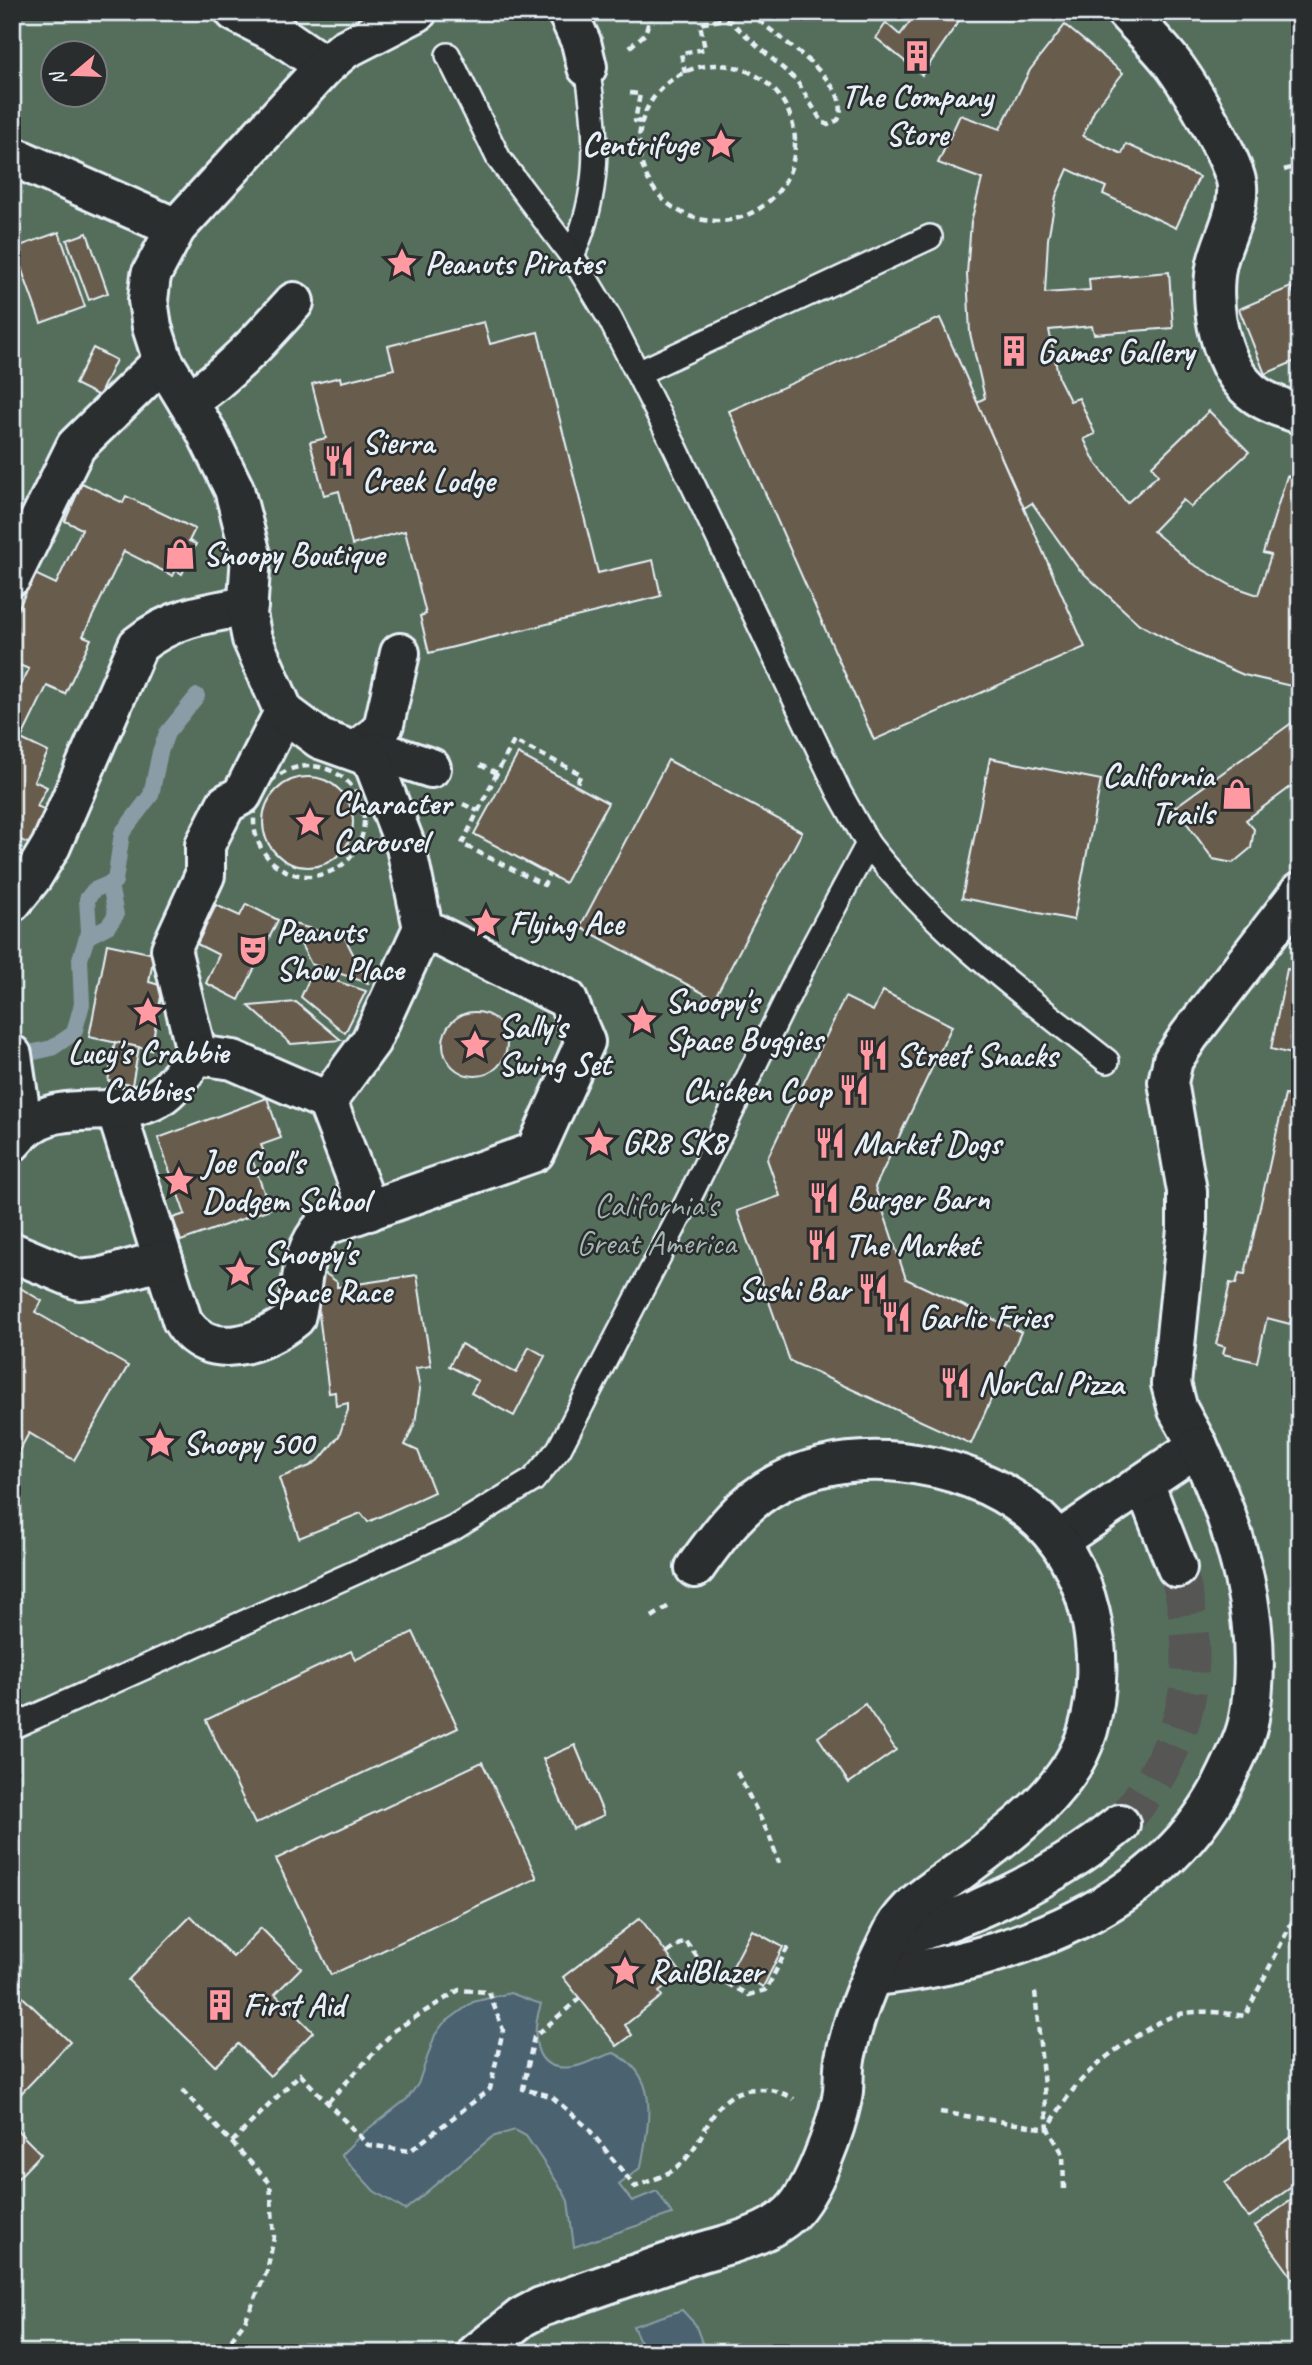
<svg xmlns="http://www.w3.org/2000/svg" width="1312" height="2365" viewBox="0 0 1312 2365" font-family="Caveat,sans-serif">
  <rect width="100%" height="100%" fill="#3c3b38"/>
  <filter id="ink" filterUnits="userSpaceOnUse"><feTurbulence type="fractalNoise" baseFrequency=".0143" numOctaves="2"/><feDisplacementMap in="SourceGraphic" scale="14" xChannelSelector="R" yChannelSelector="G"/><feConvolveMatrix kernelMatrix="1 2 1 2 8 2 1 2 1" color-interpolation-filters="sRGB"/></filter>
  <g filter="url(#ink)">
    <!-- green -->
    <path fill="#556e5c" stroke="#9eb0aa" stroke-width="2" fill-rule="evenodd" d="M12 12H1300V2353H12ZM52 52H94V94H52Z"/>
    <!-- water -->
    <g fill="#4b646f" stroke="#8a9ca6" stroke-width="2">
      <path d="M510 1993 541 2004C532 2031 530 2073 572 2067 587 2065 600 2056 614 2053 662 2076 648 2125 641 2167L619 2185 632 2201 657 2191 672 2214 574 2247 568 2201 563 2191 526 2136 515 2130 492 2137 405 2210 374 2191 341 2155 364 2132 407 2099 418 2084 435 2035 443 2024 473 2002Z"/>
      <path d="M682 2310 695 2324 706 2353H645L633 2326Z"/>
    </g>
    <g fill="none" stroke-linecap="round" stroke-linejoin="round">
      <!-- stream -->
      <g stroke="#8a9ca6" stroke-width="16">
        <path d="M87 937 108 926 116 915 110 885"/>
        <path d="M12 1057 52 1048 74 1033 82 1004 80 959 89 931 87 899 94 890 115 881 122 833 151 795 160 752 167 733 197 696"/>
      </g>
    </g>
    <!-- building -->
    <g fill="#675b4e" stroke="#e8f1f8" stroke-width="2">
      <path d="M899 12H965L922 75 876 38 886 23 900 35 911 20Z"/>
      <path d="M1065 25 1123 73 1095 109 1083 136 1122 154 1126 144 1199 177 1176 228 1103 194 1106 187 1068 169 1056 196 1048 239 1045 293 1090 290 1089 279 1169 272 1173 328 1094 334 1092 326 1049 330 1059 379 1070 401 1079 398 1095 434 1084 439 1095 462 1127 503 1158 475 1152 466 1209 411 1249 452 1191 507 1183 500 1153 531 1191 563 1232 586 1258 595 1271 555 1263 553 1287 476 1300 480V588L1294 606 1300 608V688L1244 675 1193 653 1139 624 1078 568 1032 503 1024 508 977 402 985 398 970 333 967 274 971 222 982 179 938 163 960 115 1000 129 1030 70Z"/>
      <path d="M59 232 85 307 41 323 14 248Z"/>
      <path d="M87 233 108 293 89 300 67 240Z"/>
      <path d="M1291 287 1300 310V359L1265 374 1239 309Z"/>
      <path d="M940 318 1085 647 874 740 729 411Z"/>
      <path d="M484 322 490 344 538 332 598 573 653 560 661 596 429 653 420 616 426 614 405 531 352 545 339 491 324 495 310 442 326 438 312 384 340 377 341 382 394 369 388 346Z"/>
      <path d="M93 348 116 360 99 396 75 384Z"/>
      <path d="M82 483 123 503 126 496 195 529 189 541 196 544 182 574 176 570 173 576 124 551 83 636 91 639 65 694 47 686 21 739 48 752 34 781 47 787 37 806 52 814 36 847 21 840 12 857V703L29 669 12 662V621L35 574 56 584 82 529 65 521Z"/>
      <path d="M1300 717V780L1246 820 1254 829 1251 848 1233 863 1213 859 1175 807Z"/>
      <path d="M518 754 608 803 565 883 474 834Z"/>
      <path d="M990 758 1101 780 1074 920 962 898Z"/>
      <path d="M668 760 802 832 714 999 580 927Z"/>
      <circle cx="308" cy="822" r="45"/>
      <path d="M246 904 278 920 239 1000 206 983 219 955 197 944 216 905 240 916Z"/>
      <path d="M290 923 345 938 368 983 311 964Z"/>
      <path d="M107 944 154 954 149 982 163 986 151 1050 89 1037Z"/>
      <path d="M1287 969 1300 972V1056L1271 1049Z"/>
      <path d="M312 973 366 991 345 1033 301 997Z"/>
      <path d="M883 991 952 1026 875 1187 906 1279 1021 1332 971 1444 790 1361 737 1211 780 1196 767 1159 845 997 873 1011Z"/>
      <path d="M296 1002 341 1040 291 1044 249 1006Z"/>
      <circle cx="475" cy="1044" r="32"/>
      <path d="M115 1042 139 1047 132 1085 108 1081Z"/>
      <path d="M1285 1095 1300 1098V1282L1290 1324 1267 1318 1257 1362 1223 1354 1225 1347 1216 1344 1230 1283 1236 1284 1239 1273 1245 1274Z"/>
      <path d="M267 1098 281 1138 261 1145 264 1152 251 1156 270 1209 181 1241 173 1218 185 1214 158 1138Z"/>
      <path d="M326 1274 337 1282V1287L417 1275 431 1366 416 1368 420 1389 415 1423 405 1445 418 1451 434 1492 368 1522 361 1513 299 1538 279 1478 310 1466 321 1458 339 1436 348 1410V1403L336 1406 335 1392 329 1393 314 1275Z"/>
      <path d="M17 1286 42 1301 35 1312 128 1366 74 1460 29 1433 17 1455 12 1453V1331L17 1323 12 1320V1294Z"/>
      <path d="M461 1344 516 1373 529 1347 545 1356 514 1416 471 1393 478 1381 449 1366Z"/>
      <path d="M413 1632 458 1728 255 1824 206 1720 351 1651 355 1660Z"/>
      <path d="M865 1704 896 1750 849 1783 818 1737Z"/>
      <path d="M575 1745 604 1815 573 1829 543 1759Z"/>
      <path d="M482 1762 537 1878 331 1975 276 1859Z"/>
      <path d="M191 1916 233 1957 261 1928 301 1968 275 1994 313 2032 270 2076 238 2044 215 2066 128 1980Z"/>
      <path d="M640 1918 682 1974 659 1992 662 1996 625 2025 632 2035 617 2046 563 1977Z"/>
      <path d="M752 1930 783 1947 763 1987 731 1970Z"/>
      <path d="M12 1987 70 2042 12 2103Z"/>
      <path d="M12 2125 41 2154 12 2184Z"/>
      <path d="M1300 2131V2181L1248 2218 1225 2183Z"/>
      <path d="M1300 2194V2288L1255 2226Z"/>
    </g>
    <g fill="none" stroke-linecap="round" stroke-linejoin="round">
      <!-- street-tunnel -->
      <path stroke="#565655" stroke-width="38" stroke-dasharray="38 19" stroke-linecap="butt" d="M1120 1824C1189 1748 1206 1666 1177 1568"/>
      <defs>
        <g id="lane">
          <path d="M572 256C601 191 598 136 587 67"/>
          <path d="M638 373 930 237"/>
          <path d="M868 844C936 931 1021 993 1107 1061"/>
          <path d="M12 1727 454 1528 533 1480 559 1449 686 1204 809 954 868 844 839 792 676 449 610 319 572 256 499 159 448 55"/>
        </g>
        <g id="street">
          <path d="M235 12 280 35 325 66"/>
          <path d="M567 12 581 42 587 67"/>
          <path d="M1126 12C1142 30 1162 48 1176 68 1191 89 1235 162 1237 186 1239 213 1223 238 1217 263 1208 303 1220 370 1256 395 1269 404 1285 409 1300 414"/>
          <path d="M12 156 176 228"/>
          <path d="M188 402C229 374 261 339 294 302"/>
          <path d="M12 576 76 446 163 361"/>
          <path d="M356 751 378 734 384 724 400 653"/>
          <path d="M356 751 388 754 431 768"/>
          <path d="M12 902 33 876 51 846 138 645C171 618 206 613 248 606"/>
          <path d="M12 1055 23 1129"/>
          <path d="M197 1055 171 949 205 875V845L226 804 242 795 284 712 252 639 247 614 251 555 234 489 205 430 163 361 152 327 148 300 151 275 176 228 325 66 345 49 417 12"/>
          <path d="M197 1055 233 1060 327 1101"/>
          <path d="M115 1107 182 1320C207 1364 264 1344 295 1318 305 1283 298 1254 324 1226L535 1152 585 1042 567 999 423 928 406 847 374 764 365 755 320 739 284 712"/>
          <path d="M12 1142C51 1092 103 1123 152 1101 171 1092 184 1071 197 1055"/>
          <path d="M369 1211 327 1101 371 1041 423 928"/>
          <path d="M12 1252 79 1280 99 1278 163 1260"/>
          <path d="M1144 1483 1177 1568"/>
          <path d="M1058 1541 1198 1446 1178 1410 1171 1384 1187 1229V1191L1168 1082 1173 1060 1189 1036 1300 892"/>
          <path d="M888 1942C973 1915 1051 1881 1120 1824"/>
          <path d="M872 1976C1009 1963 1167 1905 1228 1773 1236 1756 1246 1737 1249 1718 1266 1625 1236 1530 1198 1446"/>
          <path d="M477 2353 522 2317 541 2307C591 2290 640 2272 689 2256 722 2245 765 2238 791 2213 813 2192 836 2128 842 2098 845 2084 842 2068 846 2054 855 2010 874 1969 894 1930 909 1903 937 1888 960 1871 1008 1835 1071 1790 1088 1730 1109 1658 1091 1561 1030 1512 993 1482 947 1467 900 1462 858 1458 815 1464 777 1484 741 1503 718 1536 695 1568"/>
        </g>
      </defs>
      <!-- lane casing -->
      <use href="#lane" stroke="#e8f1f8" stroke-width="28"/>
      <!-- street casing -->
      <use href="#street" stroke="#e8f1f8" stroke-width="44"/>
      <!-- path -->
      <g stroke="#e8f1f8" stroke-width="4.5" stroke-dasharray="7 5" stroke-linecap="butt">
        <path d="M630 47 645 34 652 12"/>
        <circle cx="717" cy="143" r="78"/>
        <path d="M685 73 681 53 705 49 700 24 720 20 731 22 797 81 822 122 828 125 838 120C857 84 770 34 750 12"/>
        <path d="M630 93 640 94 635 121 642 122"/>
        <path d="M1284 170 1300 165"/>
        <path d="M480 765 497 773 514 741 581 774 576 785"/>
        <circle cx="309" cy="821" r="55"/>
        <path d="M497 773 462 844 544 885 549 874"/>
        <path d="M463 804 478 811"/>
        <path d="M652 1617 669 1606"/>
        <path d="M737 1772 769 1835 779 1863"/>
        <path d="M667 1953 685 1940 709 1974 749 1995 766 1990 790 1943"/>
        <path d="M580 1998 534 2037 523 2089 551 2096 587 2127 635 2187C651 2180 670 2175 683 2162 709 2135 712 2089 758 2089 771 2089 783 2092 794 2099"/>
        <path d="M182 2090 270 2183 274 2237 267 2271 245 2321 221 2353"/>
        <path d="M940 2112 1048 2129 1035 1991"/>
        <path d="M232 2142 300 2074 368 2145 410 2151 490 2089 503 2030 489 1992 459 1990 395 2030 327 2103"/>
        <path d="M1064 2189 1063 2154 1048 2129C1074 2081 1096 2062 1141 2033 1154 2025 1170 2015 1186 2013 1206 2010 1225 2013 1245 2016L1300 1906"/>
      </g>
      <!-- lane -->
      <use href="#lane" stroke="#2a2d2e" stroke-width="23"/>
      <!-- street -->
      <use href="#street" stroke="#2a2d2e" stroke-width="38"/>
    </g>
  </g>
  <!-- icons -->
  <defs>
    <symbol id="building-bare" viewBox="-9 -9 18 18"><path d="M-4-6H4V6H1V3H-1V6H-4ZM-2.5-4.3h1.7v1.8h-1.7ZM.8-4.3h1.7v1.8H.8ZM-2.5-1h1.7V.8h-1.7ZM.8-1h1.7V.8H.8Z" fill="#ff9aa2" stroke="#2a2d2e" stroke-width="2.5" paint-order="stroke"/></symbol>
    <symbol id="sight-bare" viewBox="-9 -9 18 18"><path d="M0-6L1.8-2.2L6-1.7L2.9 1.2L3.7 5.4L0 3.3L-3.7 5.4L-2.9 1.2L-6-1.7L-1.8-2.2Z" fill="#ff9aa2" stroke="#2a2d2e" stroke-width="2.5" paint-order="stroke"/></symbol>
    <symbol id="restaurant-bare" viewBox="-9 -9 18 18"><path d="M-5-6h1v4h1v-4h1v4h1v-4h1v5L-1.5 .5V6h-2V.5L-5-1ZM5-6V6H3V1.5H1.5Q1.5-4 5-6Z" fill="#ff9aa2" stroke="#2a2d2e" stroke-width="2.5" paint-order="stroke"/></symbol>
    <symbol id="shop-bare" viewBox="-9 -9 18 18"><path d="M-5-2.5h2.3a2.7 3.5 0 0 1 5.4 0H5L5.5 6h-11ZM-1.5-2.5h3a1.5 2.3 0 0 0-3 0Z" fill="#ff9aa2" stroke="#2a2d2e" stroke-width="2.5" paint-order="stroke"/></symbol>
    <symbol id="theatre-bare" viewBox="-9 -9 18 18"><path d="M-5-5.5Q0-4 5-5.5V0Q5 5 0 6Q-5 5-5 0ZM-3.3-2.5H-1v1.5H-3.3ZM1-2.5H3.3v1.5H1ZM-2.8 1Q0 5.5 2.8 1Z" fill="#ff9aa2" stroke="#2a2d2e" stroke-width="2.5" paint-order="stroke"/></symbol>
  </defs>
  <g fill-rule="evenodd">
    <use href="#building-bare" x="895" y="34" width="44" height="44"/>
    <use href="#sight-bare" x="699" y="122" width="44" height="44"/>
    <use href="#sight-bare" x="380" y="241" width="44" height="44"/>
    <use href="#building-bare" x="992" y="329" width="44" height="44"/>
    <use href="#restaurant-bare" x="317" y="439" width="44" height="44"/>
    <use href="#shop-bare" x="158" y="532" width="44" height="44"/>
    <use href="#shop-bare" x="1215" y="772" width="44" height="44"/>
    <use href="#sight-bare" x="288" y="800" width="44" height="44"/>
    <use href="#sight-bare" x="464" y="901" width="44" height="44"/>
    <use href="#theatre-bare" x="231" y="928" width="44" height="44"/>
    <use href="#sight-bare" x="126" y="990" width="44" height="44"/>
    <use href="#sight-bare" x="620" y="998" width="44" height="44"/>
    <use href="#sight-bare" x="453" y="1023" width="44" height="44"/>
    <use href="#restaurant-bare" x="851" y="1033" width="44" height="44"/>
    <use href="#restaurant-bare" x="832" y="1068" width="44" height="44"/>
    <use href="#sight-bare" x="577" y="1120" width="44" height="44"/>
    <use href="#restaurant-bare" x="808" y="1121" width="44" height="44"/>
    <use href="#sight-bare" x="157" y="1159" width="44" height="44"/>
    <use href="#restaurant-bare" x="802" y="1176" width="44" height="44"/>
    <use href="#restaurant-bare" x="800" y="1223" width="44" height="44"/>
    <use href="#sight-bare" x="218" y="1250" width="44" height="44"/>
    <use href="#restaurant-bare" x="851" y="1267" width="44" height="44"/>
    <use href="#restaurant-bare" x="874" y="1295" width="44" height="44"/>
    <use href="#restaurant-bare" x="933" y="1361" width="44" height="44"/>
    <use href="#sight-bare" x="138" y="1421" width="44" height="44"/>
    <use href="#sight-bare" x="603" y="1949" width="44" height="44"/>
    <use href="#building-bare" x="198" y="1983" width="44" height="44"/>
  </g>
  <g text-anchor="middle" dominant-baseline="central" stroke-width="5" stroke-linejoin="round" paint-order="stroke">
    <!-- poi labels -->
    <g font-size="33" font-weight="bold" fill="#e8f1f8" stroke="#2a2d2e" text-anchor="start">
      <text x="917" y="96" text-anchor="middle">The Company<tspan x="917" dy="38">Store</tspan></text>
      <text x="698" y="144" text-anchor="end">Centrifuge</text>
      <text x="425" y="263">Peanuts Pirates</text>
      <text x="1037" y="351">Games Gallery</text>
      <text x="362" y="442">Sierra<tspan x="362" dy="38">Creek Lodge</tspan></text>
      <text x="203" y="554">Snoopy Boutique</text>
      <text x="1214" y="775" text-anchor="end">California<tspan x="1214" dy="38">Trails</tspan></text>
      <text x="333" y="803">Character<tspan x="333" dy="38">Carousel</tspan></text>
      <text x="509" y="923">Flying Ace</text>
      <text x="276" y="931">Peanuts<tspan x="276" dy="38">Show Place</tspan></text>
      <text x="665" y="1001">Snoopy's<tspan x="665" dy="38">Space Buggies</tspan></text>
      <text x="498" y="1026">Sally's<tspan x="498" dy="38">Swing Set</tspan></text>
      <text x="148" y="1052" text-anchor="middle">Lucy's Crabbie<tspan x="148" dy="38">Cabbies</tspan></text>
      <text x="896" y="1055">Street Snacks</text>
      <text x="831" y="1090" text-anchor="end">Chicken Coop</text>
      <text x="622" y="1142">GR8 SK8</text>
      <text x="853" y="1143">Market Dogs</text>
      <text x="202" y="1162">Joe Cool's<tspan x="202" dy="38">Dodgem School</tspan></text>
      <text x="847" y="1198">Burger Barn</text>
      <text x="845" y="1245">The Market</text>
      <text x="263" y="1253">Snoopy's<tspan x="263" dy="38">Space Race</tspan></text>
      <text x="850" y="1289" text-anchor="end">Sushi Bar</text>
      <text x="919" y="1317">Garlic Fries</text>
      <text x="978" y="1383">NorCal Pizza</text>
      <text x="183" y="1443">Snoopy 500</text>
      <text x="648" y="1971">RailBlazer</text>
      <text x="243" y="2005">First Aid</text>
    </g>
    <!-- park labels -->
    <g font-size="33" fill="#a6b6b2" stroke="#2a2d2e">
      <text x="656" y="1205">California's<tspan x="656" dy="38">Great America</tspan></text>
    </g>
  </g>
  <!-- margin -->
  <rect width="1312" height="2365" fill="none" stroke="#2a2d2e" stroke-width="42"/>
  <rect x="21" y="21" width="1270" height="2323" fill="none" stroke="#e8f1f8" stroke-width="2.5" filter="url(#ink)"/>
  <!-- north arrow -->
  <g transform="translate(74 74) rotate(251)"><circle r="33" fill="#2a2d2e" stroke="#767b7f" stroke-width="2"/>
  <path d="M0-5L12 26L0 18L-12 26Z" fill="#ff9aa2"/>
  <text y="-10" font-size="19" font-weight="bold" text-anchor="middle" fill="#e8f1f8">N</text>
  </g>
</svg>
